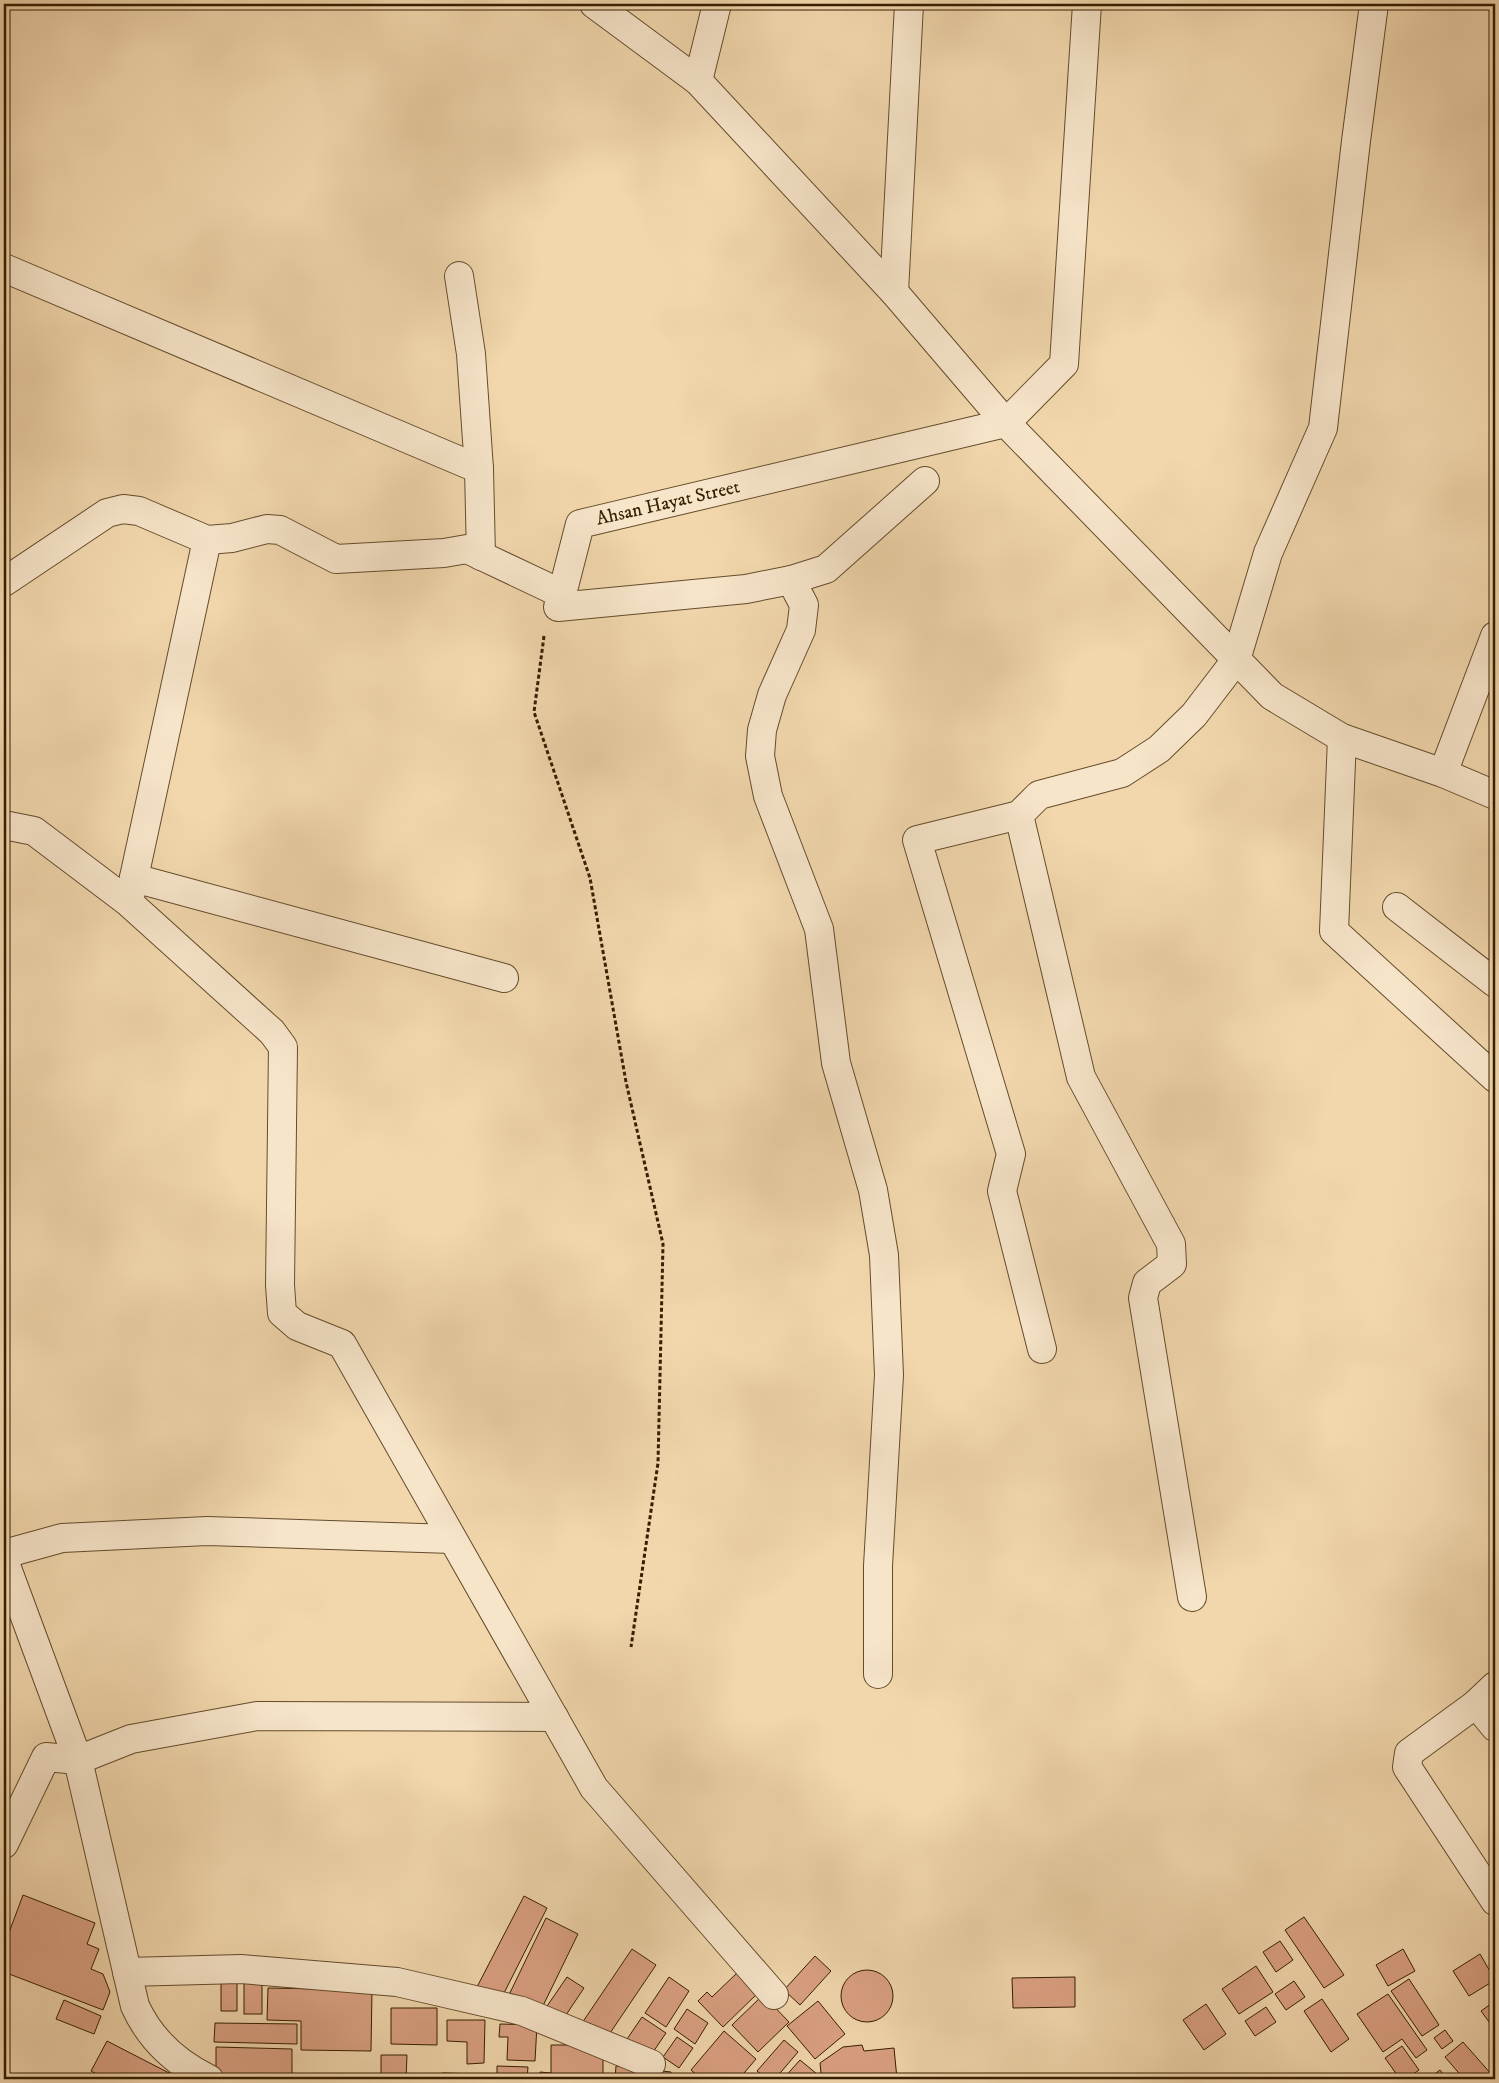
<svg xmlns="http://www.w3.org/2000/svg" width="1499" height="2083" viewBox="0 0 1499 2083" font-family="'IM FELL DW Pica',serif">
  <rect width="100%" height="100%" fill="#f2d7ad"/>
  <filter id="stains"><feTurbulence type="fractalNoise" baseFrequency=".004" numOctaves="4"/><feColorMatrix values="0 0 0 0 .2 0 0 0 0 .09 0 0 0 0 .02 0 0 0 .5 -.17"/></filter>
  <radialGradient id="worn" r=".72"><stop offset=".6" stop-color="#630" stop-opacity="0"/><stop offset="1" stop-color="#630" stop-opacity=".3"/></radialGradient>
  <!-- building -->
  <g fill="#dba183" stroke="#351e00">
    <path d="M23 1895 95 1923 87 1944 99 1949 91 1969 103 1974 110 1992 103 2010 4 1972V1946Z"/>
    <path d="M524 1896 547 1908 501 1999 477 1987Z"/>
    <path d="M1304 1917 1344 1975 1324 1988 1285 1930Z"/>
    <path d="M546 1918 578 1934 539 2014 507 1999Z"/>
    <path d="M1280 1941 1293 1960 1276 1972 1263 1952Z"/>
    <path d="M632 1949 656 1965 604 2042 580 2026Z"/>
    <path d="M1403 1949 1415 1971 1388 1986 1376 1965Z"/>
    <path d="M1480 1954 1495 1980 1469 1996 1453 1971Z"/>
    <path d="M815 1956 831 1971 800 2005 784 1990Z"/>
    <path d="M1256 1966 1273 1992 1239 2014 1222 1989Z"/>
    <circle cx="867" cy="1996" r="26"/>
    <path d="M738 1972 758 1993 723 2027 698 2001 707 1992 712 1997Z"/>
    <path d="M567 1977 584 1988 560 2024 543 2012Z"/>
    <path d="M669 1977 689 1991 666 2027 645 2013Z"/>
    <path d="M1075 1977V2007L1013 2008 1012 1978Z"/>
    <path d="M1409 1979 1439 2025 1422 2036 1391 1991Z"/>
    <path d="M221 1981 237 1982V2011H221Z"/>
    <path d="M1294 1981 1305 1997 1286 2010 1275 1994Z"/>
    <rect x="244" y="1982" width="18" height="32"/>
    <path d="M268 1988 372 1990 371 2051 301 2050V2021L267 2020Z"/>
    <path d="M1388 1994 1427 2050 1416 2058 1402 2039 1383 2052 1357 2014Z"/>
    <path d="M763 1995 789 2022 758 2052 732 2025Z"/>
    <path d="M1322 1999 1349 2039 1331 2052 1304 2011Z"/>
    <path d="M64 2000 101 2016 94 2034 56 2019Z"/>
    <path d="M818 2001 845 2034 815 2059 787 2026Z"/>
    <path d="M1495 2001V2030L1481 2011Z"/>
    <path d="M1206 2004 1226 2034 1204 2050 1183 2020Z"/>
    <path d="M1266 2007 1276 2022 1255 2036 1245 2021Z"/>
    <path d="M391 2008H437V2045L391 2044Z"/>
    <path d="M687 2009 708 2023 695 2044 674 2029Z"/>
    <path d="M642 2017 666 2033 647 2061 623 2045Z"/>
    <path d="M447 2020H485L484 2063 467 2064V2042L447 2041Z"/>
    <path d="M215 2023 297 2024V2044L214 2042Z"/>
    <path d="M500 2024 537 2025 535 2061 507 2060 508 2037H499Z"/>
    <path d="M1445 2030 1453 2041 1442 2049 1434 2038Z"/>
    <path d="M724 2031 756 2059 739 2079H701L691 2070Z"/>
    <path d="M677 2037 693 2048 679 2068 663 2057Z"/>
    <path d="M784 2040 798 2052 775 2079H767L757 2071Z"/>
    <path d="M107 2041 173 2075 171 2079H105L91 2071Z"/>
    <path d="M1463 2042 1492 2075 1487 2079H1464L1445 2057Z"/>
    <path d="M551 2045H577L603 2055V2079H540V2072L551 2073Z"/>
    <path d="M862 2045 864 2051 894 2048 897 2079H829L821 2073 820 2063 843 2047Z"/>
    <path d="M1402 2046 1419 2070 1406 2079H1400L1385 2058Z"/>
    <path d="M216 2047 292 2049V2079L216 2077Z"/>
    <path d="M381 2055H407L406 2079H381Z"/>
    <path d="M800 2060 823 2079H783Z"/>
    <path d="M497 2066 528 2067 527 2079H497Z"/>
    <path d="M616 2066 671 2072 670 2079H615Z"/>
    <path d="M1440 2070 1447 2079H1428Z"/>
    <path d="M442 2073 481 2074V2079H442Z"/>
    <path d="M1422 2074 1426 2079H1415Z"/>
  </g>
  <g fill="none" stroke-linecap="round" stroke-linejoin="round">
    <defs>
      <g id="minor">
        <path d="M594 4 698 81 894 292 1006 423 1272 696 1342 738 1443 773 1495 795"/>
        <path d="M698 81 717 4"/>
        <path d="M4 268 479 469"/>
        <path d="M459 276 471 354 479 469 481 556"/>
        <path d="M894 292 909 4"/>
        <path d="M791 580 804 605 801 630 772 695 762 730 760 756 768 796 819 929 836 1063 873 1190 884 1255 889 1375 878 1566V1674"/>
        <path d="M4 582 107 513 123 509 139 511 207 540 232 538 267 529 280 530 336 559 444 553 467 549 562 594 580 524 1006 423 1064 364 1087 4"/>
        <path d="M558 607 746 589 791 580 826 569 925 481"/>
        <path d="M1342 738 1334 931 1495 1078"/>
        <path d="M1443 773 1495 636"/>
        <path d="M1019 815 917 840 1011 1154 1002 1191 1042 1349"/>
        <path d="M4 825 34 831 128 902 272 1032 283 1047 280 1285 282 1313 297 1326 342 1344 594 1788 774 1995"/>
        <path d="M134 878 504 978"/>
        <path d="M130 896 207 540"/>
        <path d="M1397 907 1495 983"/>
        <path d="M4 1554 62 1538 207 1531 452 1539"/>
        <path d="M4 1560 78 1760 135 2006C150 2039 176 2063 209 2079"/>
        <path d="M1192 1597 1143 1298 1147 1283 1172 1264 1171 1244 1081 1077 1019 815 1039 795 1122 773 1159 749 1194 715 1236 660 1268 553 1323 428 1356 141 1374 4"/>
        <path d="M1495 1686 1476 1704 1409 1753 1407 1767 1495 1901"/>
        <path d="M1476 1704 1495 1727"/>
        <path d="M4 1844 46 1757 78 1760 131 1739 257 1716 554 1717"/>
        <path d="M127 1972 241 1969 397 1982 522 2011 651 2064"/>
      </g>
    </defs>
    <!-- minor casing -->
    <use href="#minor" stroke="#644c2b" stroke-width="30"/>
    <!-- path -->
    <path stroke="#351e00" stroke-width="3" stroke-dasharray="4 2.5" stroke-linecap="butt" d="M544 636 534 712 590 878 626 1082 663 1244 658 1463 631 1647"/>
    <!-- minor -->
    <use href="#minor" stroke="#f7e5ca" stroke-width="28"/>
  </g>
  <g text-anchor="middle" dominant-baseline="central" stroke-width="4" stroke-linejoin="round" paint-order="stroke">
    <!-- street labels -->
    <g font-size="19" fill="#351e00" stroke="#f7e5ca">
      <text transform="translate(668 503) rotate(-13)">Ahsan Hayat Street</text>
    </g>
  </g>
  <!-- margin -->
  <rect width="1499" height="2083" fill="none" stroke="#f2d7ad" stroke-width="20"/>
  <rect x="5" y="5" width="1489" height="2073" fill="none" stroke="#351e00" stroke-width="2.5"/>
  <rect x="10" y="10" width="1479" height="2063" fill="none" stroke="#351e00"/>
  <rect width="100%" height="100%" filter="url(#stains)"/>
  <rect width="100%" height="100%" fill="url(#worn)"/>
</svg>
